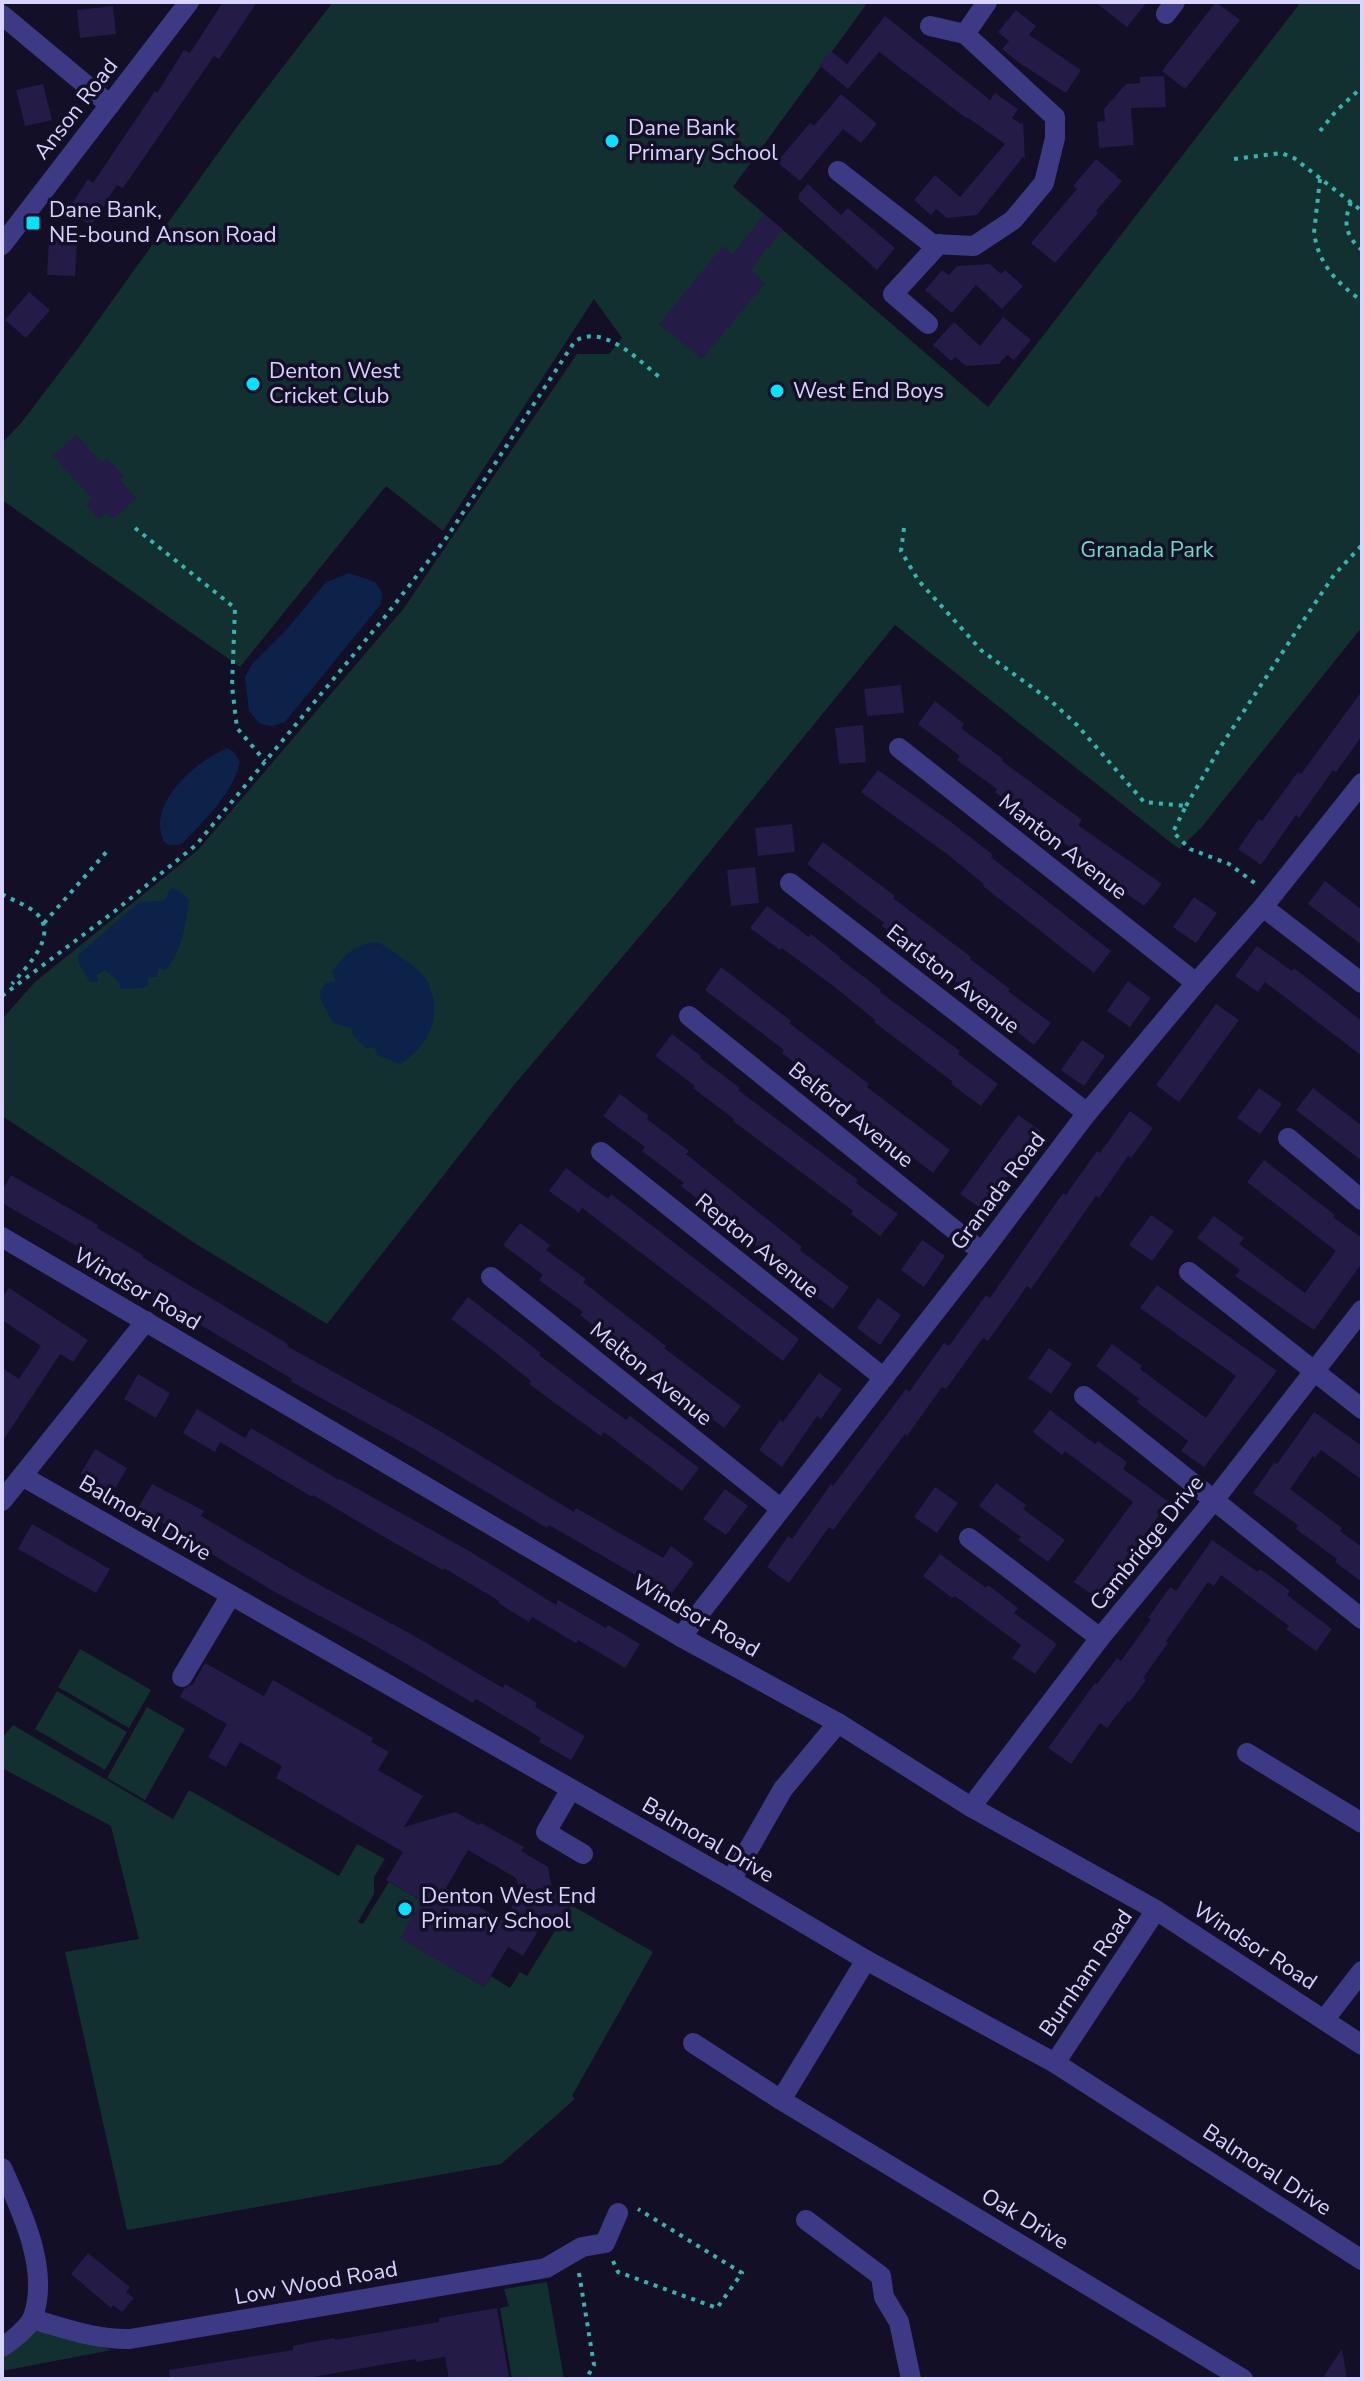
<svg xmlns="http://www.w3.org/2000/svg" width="1364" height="2381" viewBox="0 0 1364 2381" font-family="'Nunito Sans',sans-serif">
  <rect width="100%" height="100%" fill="#130f26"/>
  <!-- green -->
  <g fill="#12302f">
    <path d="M333 2H868L733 187 988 407 1301 2H1362V627L1201 828 1179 849 895 625 673 897 515 1084 327 1324 193 1242 2 1116V1019L35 982 198 850 404 608 577 354H609L622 338 594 299 443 531 386 486 240 667 2 500V443L21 423 79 347 236 128Z"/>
    <path d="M80 1649 151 1690 129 1728 58 1687Z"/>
    <path d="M57 1691 127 1732 105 1770 35 1729Z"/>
    <path d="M147 1707 185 1729 145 1800 107 1778Z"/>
    <path d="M13 1725 173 1819 189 1790 339 1876 357 1844 385 1859 374 1877V1894L358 1922 363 1924 389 1882 422 1901 401 1938 484 1987 491 1976 510 1988 520 1972 527 1976 571 1905 653 1952 572 2096 575 2099 501 2164 127 2230 65 1952 139 1939 111 1826 2 1768V1738Z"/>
    <path d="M547 2282 564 2379H512L500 2308 509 2306 504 2289Z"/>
    <path d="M31 2329H43L112 2350 2 2371V2357Z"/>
  </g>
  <!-- water -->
  <g fill="#0c2248">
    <path d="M349 573 375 582 382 592 381 604 285 722 272 726 260 724 249 711 245 677 252 664 288 628 326 582Z"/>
    <path d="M227 748 234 752 240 762C233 794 203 821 182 844 173 846 165 847 162 837 150 800 197 761 227 748Z"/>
    <path d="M172 888 180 891 189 900C186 924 182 951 166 970L159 968 157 977H150L147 980 149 984 143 988 121 989 119 982 105 970 97 975 98 982H90L79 964 78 955 139 902 163 901Z"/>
    <path d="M378 942C392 951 420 968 428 982 430 985 430 990 432 994 440 1024 425 1047 401 1064L377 1055 375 1048H366L354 1037 351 1028 333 1023 321 1001 320 991 326 983 336 981 332 971C348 953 353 944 378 942Z"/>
  </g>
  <!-- building -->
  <g fill="#241b47" fill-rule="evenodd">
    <path d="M223 2H257L219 59 214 56 123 188 117 185 91 226 68 210 88 179 93 183 155 91 157 93 184 50 190 53Z"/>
    <path d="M1095 2H1147L1127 27Z"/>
    <path d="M1216 2 1240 20 1185 89 1162 71Z"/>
    <path d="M113 6 116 34 80 38 77 10Z"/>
    <path d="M1016 10 1036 26 1029 35 1081 70 1066 93 1018 62 1002 49 1009 41 998 32Z"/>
    <path d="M885 16 990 100 995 93 1018 109 1012 118 1021 124 1023 122 1025 159 1023 157 977 215 947 218 936 209 931 215 914 200 935 175 960 197 1005 144 967 117 966 118 879 52 848 89 819 65 831 51 847 64Z"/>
    <path d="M1164 76 1166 107 1131 108 1134 145 1099 148 1097 122 1105 121 1104 109 1126 84 1140 83V77Z"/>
    <path d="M43 84 52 120 25 126 16 90Z"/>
    <path d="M841 94 877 124 861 143 843 129 800 181 777 162 810 123 814 126Z"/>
    <path d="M1096 159 1122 181 1096 211 1098 213 1055 263 1031 243 1077 189 1073 186Z"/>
    <path d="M808 184 841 215 848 208 895 248 877 270 799 200V194Z"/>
    <path d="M764 215 783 229 750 270 765 283 702 359 659 324 723 246 732 255Z"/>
    <path d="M49 238 77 239 75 276 47 275Z"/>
    <path d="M990 264 1001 274 1005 270 1023 286 1002 309 976 285 952 313 925 290 942 270 949 275 957 266Z"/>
    <path d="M29 292 50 310 26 338 5 320Z"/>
    <path d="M1003 317 1031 340 1014 360 1007 355 999 364 966 366 955 357 951 361 933 345 954 322 980 346Z"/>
    <path d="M76 435 102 462 107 458 124 476 120 480 136 498 113 519 106 513 99 519 86 505 92 499 53 456Z"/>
    <path d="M901 685 904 713 867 716 864 689Z"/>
    <path d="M1362 691V736L1336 772 1333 770 1299 818 1296 815 1261 865 1238 849 1259 819 1262 821 1298 772 1301 774Z"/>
    <path d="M935 701 964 724 961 728 1003 759 1002 761 1082 820 1078 825 1162 884 1144 906 1072 855 1075 851 995 792 997 789 957 760 960 756 918 724Z"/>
    <path d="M863 725 866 762 839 764 835 728Z"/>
    <path d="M878 770 951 822 993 855 991 857 1111 951 1094 973 983 886 984 884 947 854 861 792Z"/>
    <path d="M792 824 795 852 758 856 755 828Z"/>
    <path d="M823 842 895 896 893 898 971 957 970 959 1010 989 1008 991 1051 1023 1034 1045 963 989 965 988 882 926 884 923 807 864Z"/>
    <path d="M755 867 759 903 731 906 727 870Z"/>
    <path d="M1325 881 1362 910V945L1308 904Z"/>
    <path d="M1194 897 1217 913 1196 943 1173 927Z"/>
    <path d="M767 906 809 937 811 934 840 957 839 958 881 990 880 992 960 1051 958 1054 998 1084 981 1106 951 1084 953 1082 874 1022 875 1020 836 988 782 948 780 950 750 928Z"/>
    <path d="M1257 946 1292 971 1294 968 1362 1021V1056L1265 982 1258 992 1235 976Z"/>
    <path d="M721 967 791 1021 789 1023 869 1084 867 1087 950 1150 933 1173 861 1118 863 1115 782 1053 784 1050 705 990Z"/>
    <path d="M1128 981 1151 998 1130 1027 1107 1011Z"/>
    <path d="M1216 1004 1239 1020 1179 1102 1156 1085Z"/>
    <path d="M672 1034 701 1056 700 1058 740 1088 738 1090 858 1180 856 1183 898 1214 880 1236 851 1214 853 1211 733 1121 734 1119 693 1088 695 1086 655 1056Z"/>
    <path d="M1082 1040 1105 1056 1084 1086 1061 1070Z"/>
    <path d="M1259 1088 1282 1104 1260 1134 1237 1118Z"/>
    <path d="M1313 1088 1362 1126V1161L1296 1110Z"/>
    <path d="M620 1094 649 1116 647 1119 689 1151 686 1154 802 1247 800 1250 849 1287 833 1309 803 1287 805 1284 681 1186 684 1183 642 1151 645 1147 603 1116Z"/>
    <path d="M1130 1111 1153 1128 1131 1158 1128 1156 1099 1198 1096 1196 1031 1289 1027 1286 988 1341 983 1338 946 1389 942 1387 907 1436 905 1434 833 1530 829 1527 789 1583 767 1567 788 1536 792 1539 831 1484 833 1486 906 1389 909 1392 944 1343 949 1346 986 1295 990 1298 1063 1193 1066 1195 1097 1151 1100 1153Z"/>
    <path d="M1018 1115 1041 1131 983 1210 960 1194Z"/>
    <path d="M1264 1160 1335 1215 1333 1217 1362 1238V1263L1314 1330 1235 1276 1240 1270 1197 1238 1214 1216 1244 1238 1239 1244 1305 1293 1336 1251 1247 1182Z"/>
    <path d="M566 1168 608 1199 611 1194 799 1339 783 1361 582 1208 579 1213 549 1191Z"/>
    <path d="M11 1175 98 1225 97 1228 143 1255 142 1257 288 1344 287 1346 438 1430 574 1512 576 1508 663 1558 671 1546 694 1563 672 1593 642 1571 639 1577 549 1525 547 1528 414 1449 290 1381 292 1379 143 1291 144 1289 97 1260 98 1258 2 1203V1191Z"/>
    <path d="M1151 1215 1174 1231 1152 1261 1129 1245Z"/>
    <path d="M520 1223 550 1245 546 1250 586 1279 583 1282 666 1346 664 1348 741 1406 724 1428 656 1377 657 1375 580 1315 583 1312 539 1280 543 1275 503 1245Z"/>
    <path d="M922 1240 945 1256 924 1287 901 1270Z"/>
    <path d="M1157 1285 1277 1371 1204 1467 1181 1451 1188 1441 1137 1402 1139 1399 1096 1366 1112 1344 1142 1366 1140 1369 1206 1418 1236 1376 1140 1308Z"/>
    <path d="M9 1288 88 1340 73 1362 60 1354 2 1442V1368L19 1379 41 1346 2 1320V1298Z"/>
    <path d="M468 1297 541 1353 539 1355 588 1392 626 1420 630 1416 699 1468 682 1491 604 1432 601 1436 559 1406 529 1384 531 1381 495 1352 451 1319Z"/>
    <path d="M878 1298 901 1315 880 1345 857 1328Z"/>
    <path d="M1049 1348 1072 1364 1051 1394 1028 1378Z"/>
    <path d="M819 1373 842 1389 821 1419 817 1416 782 1467 759 1450 780 1420 783 1422Z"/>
    <path d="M138 1374 170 1393 156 1418 124 1399Z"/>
    <path d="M197 1409 245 1438 251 1428 339 1480 340 1479 471 1552 556 1605 558 1600 606 1628 608 1625 640 1644 625 1668 578 1640 576 1643 532 1617 529 1622 498 1603 499 1601 444 1568 443 1570 398 1545 313 1495 312 1497 220 1442 215 1452 183 1433Z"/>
    <path d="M1050 1410 1095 1444 1098 1441 1127 1462 1123 1469 1169 1502 1097 1598 1074 1582 1133 1502 1065 1451 1062 1455 1033 1432Z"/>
    <path d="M1314 1412 1362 1446V1480L1321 1450 1315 1458 1313 1456 1290 1489 1342 1528 1340 1531 1362 1547V1582L1335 1562 1337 1559 1296 1529 1298 1525 1253 1493 1274 1463 1277 1464Z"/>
    <path d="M95 1449 127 1468 113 1492 81 1473Z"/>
    <path d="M996 1483 1026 1505 1023 1509 1065 1540 1048 1562 1018 1540 1021 1537 979 1506Z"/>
    <path d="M152 1484 204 1511 201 1516 305 1577 409 1633 503 1688 505 1684 537 1703 535 1707 585 1736 571 1760 539 1742 541 1738 476 1699 473 1703 374 1645 275 1592 188 1540 186 1544 161 1530 165 1524 138 1508Z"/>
    <path d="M935 1487 958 1503 937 1533 914 1517Z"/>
    <path d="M725 1489 748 1506 726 1535 703 1519Z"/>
    <path d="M32 1524 110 1569 96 1593 18 1549Z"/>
    <path d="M1212 1540 1258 1572 1260 1569 1290 1591 1287 1595 1332 1629 1316 1651 1286 1629 1289 1626 1221 1575 1214 1586 1208 1582 1166 1641 1168 1643 1143 1678 1146 1680 1129 1703 1128 1701 1107 1728 1100 1723 1071 1764 1048 1748 1095 1683 1097 1684 1117 1658 1121 1661 1151 1619 1148 1618 1170 1587 1176 1591Z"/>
    <path d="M940 1554 986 1588 988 1585 1018 1608 1014 1613 1057 1644 1035 1674 1012 1658 1021 1645 955 1596 952 1598 923 1576Z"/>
    <path d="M205 1663 264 1696 273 1680 373 1738 371 1742 389 1752 378 1770 423 1796 404 1827 455 1812 479 1825 481 1823 524 1847 521 1851 548 1867 552 1889 572 1901 558 1925 546 1918 523 1956 508 1947 484 1987 400 1938 422 1901 386 1880 403 1852 276 1778 282 1766 240 1742 226 1767 208 1757 227 1724 180 1697 184 1689 193 1684ZM468 1850 516 1878 520 1892 504 1921 446 1888Z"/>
    <path d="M88 2253 130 2287 126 2292 134 2298 122 2312 113 2305 111 2308 71 2274Z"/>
    <path d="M497 2308 509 2377 497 2379H449L445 2357 416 2362 415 2359 302 2379H170L169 2370 293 2350V2346L317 2341 335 2338V2340L439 2322V2318Z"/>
    <path d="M1342 2349 1347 2379H1322Z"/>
  </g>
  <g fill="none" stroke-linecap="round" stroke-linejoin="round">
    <!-- path -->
    <g stroke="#2fb8b0" stroke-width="4" stroke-dasharray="4 6" stroke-linecap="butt">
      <path d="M1320 131 1336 111 1359 90H1362"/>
      <path d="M1234 159 1281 153 1294 158 1362 211"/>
      <path d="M1320 179 1314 233C1319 265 1337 283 1362 301"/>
      <path d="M1351 202C1343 222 1345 236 1362 250"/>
      <path d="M135 528 235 608 232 686 237 728 265 761"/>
      <path d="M904 528 901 551 918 580 982 651 1051 701 1077 725 1144 802 1186 806 1173 832 1190 849 1229 864 1256 884"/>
      <path d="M1186 806 1221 746 1305 618 1334 575 1362 545"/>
      <path d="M2 894C12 900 27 905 36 913 60 935 26 967 12 984"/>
      <path d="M44 923 109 849"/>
      <path d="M2 996 115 911 196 845 384 618 447 537 575 341C605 323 640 362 663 380"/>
      <path d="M613 2261 618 2272 717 2308 742 2273 638 2209"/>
      <path d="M579 2273 594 2365 586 2379"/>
    </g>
    <!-- minor -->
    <g stroke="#3d3a85" stroke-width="20">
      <path d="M1166 14 1175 2"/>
      <path d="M2 15 110 105"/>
      <path d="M930 26 965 34"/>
      <path d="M838 171 932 244 974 246 1013 220 1044 183 1055 138V117L965 34 987 2"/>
      <path d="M2 245 189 2"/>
      <path d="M928 324 893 294 939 244"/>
      <path d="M899 748 1196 983"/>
      <path d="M790 883 1087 1113"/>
      <path d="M1263 907 1362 983"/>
      <path d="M689 1016 982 1252"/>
      <path d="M1288 1138 1362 1200"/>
      <path d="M601 1152 884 1378"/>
      <path d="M2 1237 681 1637 838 1723 971 1807 1156 1910 1362 2045"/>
      <path d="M1189 1272 1362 1409"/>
      <path d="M491 1277 780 1508"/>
      <path d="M1084 1396 1362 1619"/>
      <path d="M22 1476 731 1880 866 1960 1055 2063 1362 2260"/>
      <path d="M2 1501 146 1321"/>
      <path d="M969 1538 1100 1638"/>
      <path d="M681 1637 982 1252 1087 1113 1196 983 1263 907 1362 783"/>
      <path d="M182 1677 231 1595"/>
      <path d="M1247 1753 1362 1823"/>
      <path d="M571 1789 546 1832 583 1854"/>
      <path d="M971 1807 1100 1638 1214 1500 1362 1310"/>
      <path d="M731 1880 783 1789 838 1723"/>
      <path d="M1324 2020 1362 1971"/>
      <path d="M693 2043 781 2100 1243 2379"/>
      <path d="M1055 2063 1156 1910"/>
      <path d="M781 2100 866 1960"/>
      <path d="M2 2168C21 2210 50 2269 33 2317 29 2327 12 2341 2 2347"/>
      <path d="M806 2220 881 2276 884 2297 899 2322 911 2379"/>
      <path d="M32 2319C64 2328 96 2340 130 2339L546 2268 582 2247 605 2243 618 2213"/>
    </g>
  </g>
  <!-- markers -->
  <g fill="#00e5ff" stroke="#130f26" stroke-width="3">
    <circle cx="612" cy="141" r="8"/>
    <rect x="25" y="215" width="16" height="16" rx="4"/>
    <circle cx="253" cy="384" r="8"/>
    <circle cx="777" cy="391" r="8"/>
    <circle cx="405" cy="1909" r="8"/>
  </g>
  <g text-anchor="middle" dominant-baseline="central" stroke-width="7" stroke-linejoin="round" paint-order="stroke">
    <!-- street labels -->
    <g font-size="22" fill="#d9d4ff" stroke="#130f26">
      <text transform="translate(76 109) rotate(-52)">Anson Road</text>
      <text transform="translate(1063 847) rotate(38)">Manton Avenue</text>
      <text transform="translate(953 979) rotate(38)">Earlston Avenue</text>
      <text transform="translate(851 1115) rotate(39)">Belford Avenue</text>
      <text transform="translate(998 1191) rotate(-53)">Granada Road</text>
      <text transform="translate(757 1246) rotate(39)">Repton Avenue</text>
      <text transform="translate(137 1289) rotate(30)">Windsor Road</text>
      <text transform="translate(651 1374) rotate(39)">Melton Avenue</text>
      <text transform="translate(145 1518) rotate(30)">Balmoral Drive</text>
      <text transform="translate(1147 1543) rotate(-51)">Cambridge Drive</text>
      <text transform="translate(696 1616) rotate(30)">Windsor Road</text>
      <text transform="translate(708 1840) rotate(30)">Balmoral Drive</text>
      <text transform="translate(1255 1946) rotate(33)">Windsor Road</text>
      <text transform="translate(1086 1973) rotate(-56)">Burnham Road</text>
      <text transform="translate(1267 2170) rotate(33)">Balmoral Drive</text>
      <text transform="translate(1025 2219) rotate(31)">Oak Drive</text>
      <text transform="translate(316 2283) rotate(-10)">Low Wood Road</text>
    </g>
    <!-- poi labels -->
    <g font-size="22" fill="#d9d4ff" stroke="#130f26" text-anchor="start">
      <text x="628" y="128">Dane Bank<tspan x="628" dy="25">Primary School</tspan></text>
      <text x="49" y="210">Dane Bank,<tspan x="49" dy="25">NE-bound Anson Road</tspan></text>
      <text x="269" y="371">Denton West<tspan x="269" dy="25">Cricket Club</tspan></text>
      <text x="793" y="391">West End Boys</text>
      <text x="421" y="1896">Denton West End<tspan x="421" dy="25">Primary School</tspan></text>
    </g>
    <!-- park labels -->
    <g font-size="22" fill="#5fe0c0" stroke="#130f26">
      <text x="1147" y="550">Granada Park</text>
    </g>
  </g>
  <!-- border -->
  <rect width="1364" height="2381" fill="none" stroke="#d9d4ff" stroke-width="8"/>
</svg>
